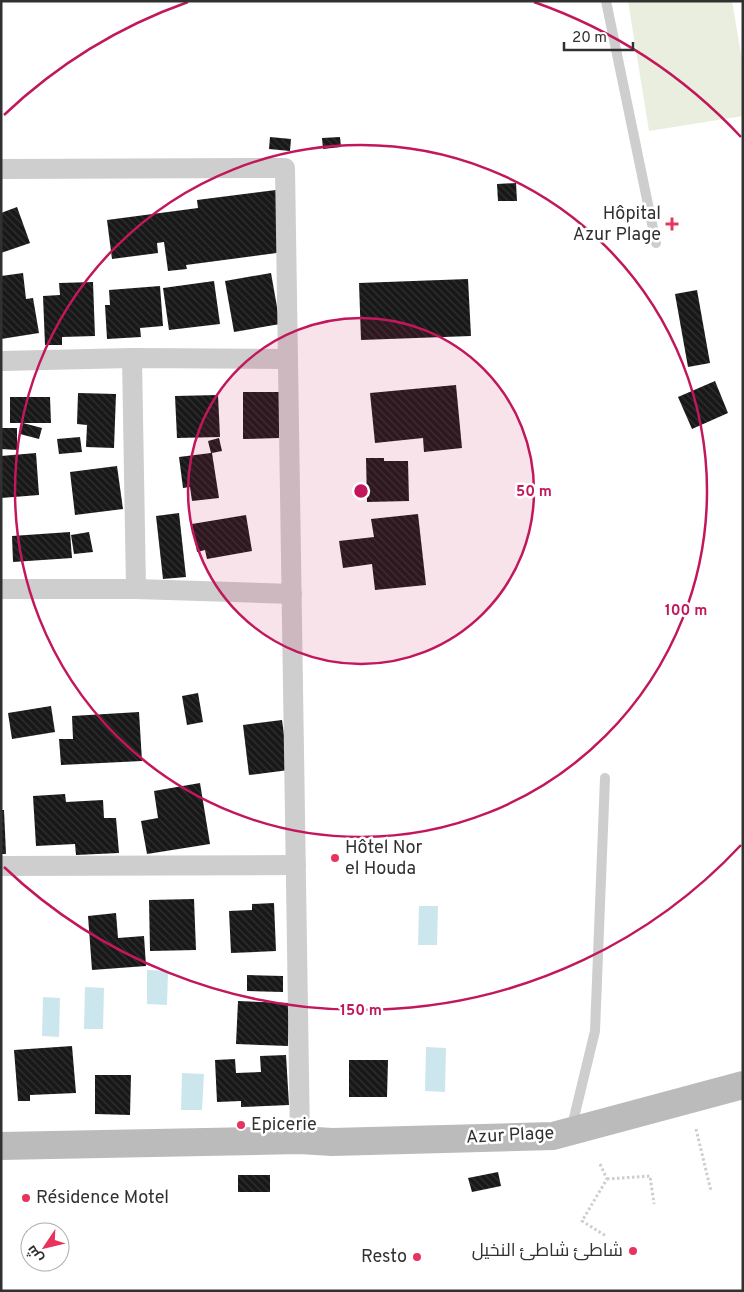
<svg xmlns="http://www.w3.org/2000/svg" width="744" height="1292" viewBox="0 0 744 1292" font-family="Overpass,Cairo,sans-serif">
  <defs>
    <pattern id="building-back-hatch" width="6" height="6" patternUnits="userSpaceOnUse" patternTransform="scale(1.25)"><rect width="6" height="6" fill="#181818"/><path d="M-1 5l2 2M0 0l6 6M5-1l2 2" fill="none" stroke="#313131"/></pattern>
  </defs>
  <rect width="100%" height="100%" fill="#fff"/>
  <!-- pitch -->
  <path fill="#eaeedf" d="M628 1H732L743 66V116L649 131Z"/>
  <!-- water -->
  <g fill="#cce6ed">
    <path d="M419 906H438L437 945H418Z"/>
    <path d="M147 970 168 971 167 1005 147 1004Z"/>
    <path d="M85 987 104 988 103 1029H84Z"/>
    <path d="M43 997 60 998 59 1037 42 1036Z"/>
    <path d="M426 1047 446 1048 445 1092 425 1091Z"/>
    <path d="M182 1073 204 1074 202 1110H181Z"/>
  </g>
  <!-- building -->
  <g fill="url(#building-back-hatch)">
    <path d="M270 137 291 139 290 151 269 149Z"/>
    <path d="M340 137 341 147 323 149 322 138Z"/>
    <path d="M516 183 517 201H498L497 184Z"/>
    <path d="M276 190 284 252 186 265 187 269 168 271 164 242 157 243 158 253 112 259 107 220 198 208 197 200Z"/>
    <path d="M17 207 30 243 1 253V213Z"/>
    <path d="M23 273 26 299 33 298 39 333 1 339V276Z"/>
    <path d="M271 273 280 324 234 332 225 281Z"/>
    <path d="M468 279 471 336 361 340 359 283Z"/>
    <path d="M214 281 220 324 169 330 163 288Z"/>
    <path d="M93 282 95 336 62 337V345H45L43 296 60 295 59 283Z"/>
    <path d="M160 286 163 326 140 328 141 337 107 339 105 305H110L109 290Z"/>
    <path d="M697 290 710 363 688 367 675 294Z"/>
    <path d="M715 381 728 413 692 429 678 397Z"/>
    <path d="M456 385 462 448 424 452 423 438 375 443 370 393Z"/>
    <path d="M243 392H279V438L243 439Z"/>
    <path d="M78 393 116 394 114 448 86 447 87 425 77 424Z"/>
    <path d="M218 395 220 437 177 438 175 396Z"/>
    <path d="M10 397H50L51 423H10Z"/>
    <path d="M23 423 42 428 39 439 20 434Z"/>
    <path d="M1 428H17V450L1 449Z"/>
    <path d="M80 437 82 452 59 454 57 439Z"/>
    <path d="M219 438 222 451 212 453 219 498 192 501 190 487 183 488 179 457 211 453 208 441Z"/>
    <path d="M36 453 39 495 1 498V456Z"/>
    <path d="M366 458H384V461H408L409 501 367 502Z"/>
    <path d="M117 466 123 509 75 515 70 472Z"/>
    <path d="M179 513 186 577 163 579 156 516Z"/>
    <path d="M418 514 426 585 375 590 372 564 343 568 339 541 374 537 371 519Z"/>
    <path d="M246 515 252 551 207 559 205 550 197 552 192 524Z"/>
    <path d="M70 532 72 558 13 562 12 536Z"/>
    <path d="M89 532 93 552 74 554 71 535Z"/>
    <path d="M198 693 203 722 187 725 182 696Z"/>
    <path d="M51 706 55 732 12 739 8 713Z"/>
    <path d="M139 712 142 761 61 765 59 739H73L72 716Z"/>
    <path d="M282 720 289 770 249 775 243 725Z"/>
    <path d="M200 783 210 844 147 854 141 821 158 818 154 791Z"/>
    <path d="M65 794 66 802 103 800 104 818H116L119 853 76 855 75 844 36 846 33 796Z"/>
    <path d="M1 810H4L6 854H1Z"/>
    <path d="M194 899 196 950 150 951 149 900Z"/>
    <path d="M274 903 276 951 231 953 229 911 252 910V904Z"/>
    <path d="M116 913 118 938 144 936 146 966 92 970 88 916Z"/>
    <path d="M247 975 283 976V992L247 991Z"/>
    <path d="M238 1001 289 1003 288 1046 236 1044Z"/>
    <path d="M72 1046 76 1093 30 1095V1101H18L14 1050Z"/>
    <path d="M286 1055 289 1105 241 1107V1101L217 1102 215 1060 235 1059 236 1073 261 1072 260 1056Z"/>
    <path d="M349 1060H388L387 1097H349Z"/>
    <path d="M95 1075H131L130 1115 95 1114Z"/>
    <path d="M498 1172 501 1186 472 1192 468 1178Z"/>
    <rect x="238" y="1175" width="32" height="17"/>
    <path d="M51 1229V1232H30V1231Z"/>
    <path d="M26 1231H30V1241L27 1242Z"/>
  </g>
  <g fill="none" stroke-linecap="round" stroke-linejoin="round">
    <!-- path -->
    <g stroke="#cecece" stroke-width="3" stroke-dasharray="2.5 2.5" stroke-linecap="butt">
      <path d="M696 1129 711 1191"/>
      <path d="M600 1164 607 1179 582 1221 606 1236"/>
      <path d="M607 1179 650 1176 654 1204"/>
    </g>
    <!-- lane -->
    <g stroke="#cecece" stroke-width="10">
      <path d="M606 1 656 243"/>
      <path d="M571 1130 595 1031 605 778"/>
    </g>
    <!-- street -->
    <g stroke="#cecece" stroke-width="20">
      <path d="M1 169 285 168 300 1140"/>
      <path d="M132 358 136 589"/>
      <path d="M1 361 132 358 288 359"/>
      <path d="M1 589H136L292 594"/>
      <path d="M1 866 296 865"/>
    </g>
    <!-- secondary -->
    <path stroke="#bbb" stroke-width="28" d="M1 1146 300 1140 332 1142 553 1136 743 1085"/>
  </g>
  <!-- distance rings -->
  <circle cx="361" cy="491" r="173" fill="#c2185b" fill-opacity=".12"/>
  <g fill="none" stroke="#c2185b" stroke-width="2.5">
    <circle cx="361" cy="491" r="173"/>
    <circle cx="361" cy="491" r="346"/>
    <path d="M741 845A519 519 0 0 1 4 867M4 115A519 519 0 0 1 188 2M534 2A519 519 0 0 1 741 137"/>
  </g>
  <!-- markers -->
  <g fill="#e8335f" stroke="#fff" stroke-width="2">
    <path d="M669.5 216.5h5v5h5v5h-5v5h-5v-5h-5v-5h5z"/>
    <circle cx="335" cy="858" r="5"/>
    <circle cx="241" cy="1125" r="5"/>
    <circle cx="26" cy="1198" r="5"/>
    <circle cx="633" cy="1251" r="5"/>
    <circle cx="417" cy="1257" r="5"/>
  </g>
  <g text-anchor="middle" dominant-baseline="central" stroke-width="5" stroke-linejoin="round" paint-order="stroke">
    <!-- poi labels -->
    <g font-size="18" fill="#313131" stroke="#fff" text-anchor="end">
      <text x="661" y="214">Hôpital<tspan x="661" dy="21">Azur Plage</tspan></text>
      <text x="345" y="848" text-anchor="start">Hôtel Nor<tspan x="345" dy="21">el Houda</tspan></text>
      <text x="251" y="1125" text-anchor="start">Epicerie</text>
      <text x="36" y="1198" text-anchor="start">Résidence Motel</text>
      <text x="623" y="1251">شاطئ شاطئ النخيل</text>
      <text x="407" y="1257">Resto</text>
    </g>
    <!-- street labels -->
    <g font-size="18" fill="#313131" stroke="#fff">
      <text transform="translate(510 1136) rotate(-3)">Azur Plage</text>
    </g>
  </g>
  <circle cx="361" cy="491" r="8" fill="#c2185b" stroke="#fff" stroke-width="2.5"/>
  <g font-size="15" text-anchor="middle" font-weight="bold" fill="#c2185b" stroke="#fff" stroke-width="5" stroke-linejoin="round" paint-order="stroke">
    <text x="534" y="496">50 m</text>
    <text x="686" y="615">100 m</text>
    <text x="361" y="1015">150 m</text>
  </g>
  <!-- border -->
  <rect width="744" height="1292" fill="none" stroke="#313131" stroke-width="5"/>
  <!-- north arrow -->
  <g transform="translate(45 1247) rotate(235)"><circle r="24" fill="#ffffff" stroke="#adadad"/>
  <path d="M0-4L9 19L0 12L-9 19Z" fill="#e8335f"/>
  <text y="-8" font-size="14" font-weight="bold" text-anchor="middle" fill="#313131">ش</text>
  </g>
  <!-- scale -->
  <path d="M564 42v8h69v-8" fill="none" stroke="#313131" stroke-width="2.5"/>
  <text x="572" y="42" font-size="15" fill="#313131" stroke="#ffffff" stroke-width="4" paint-order="stroke">20 m</text>
</svg>
